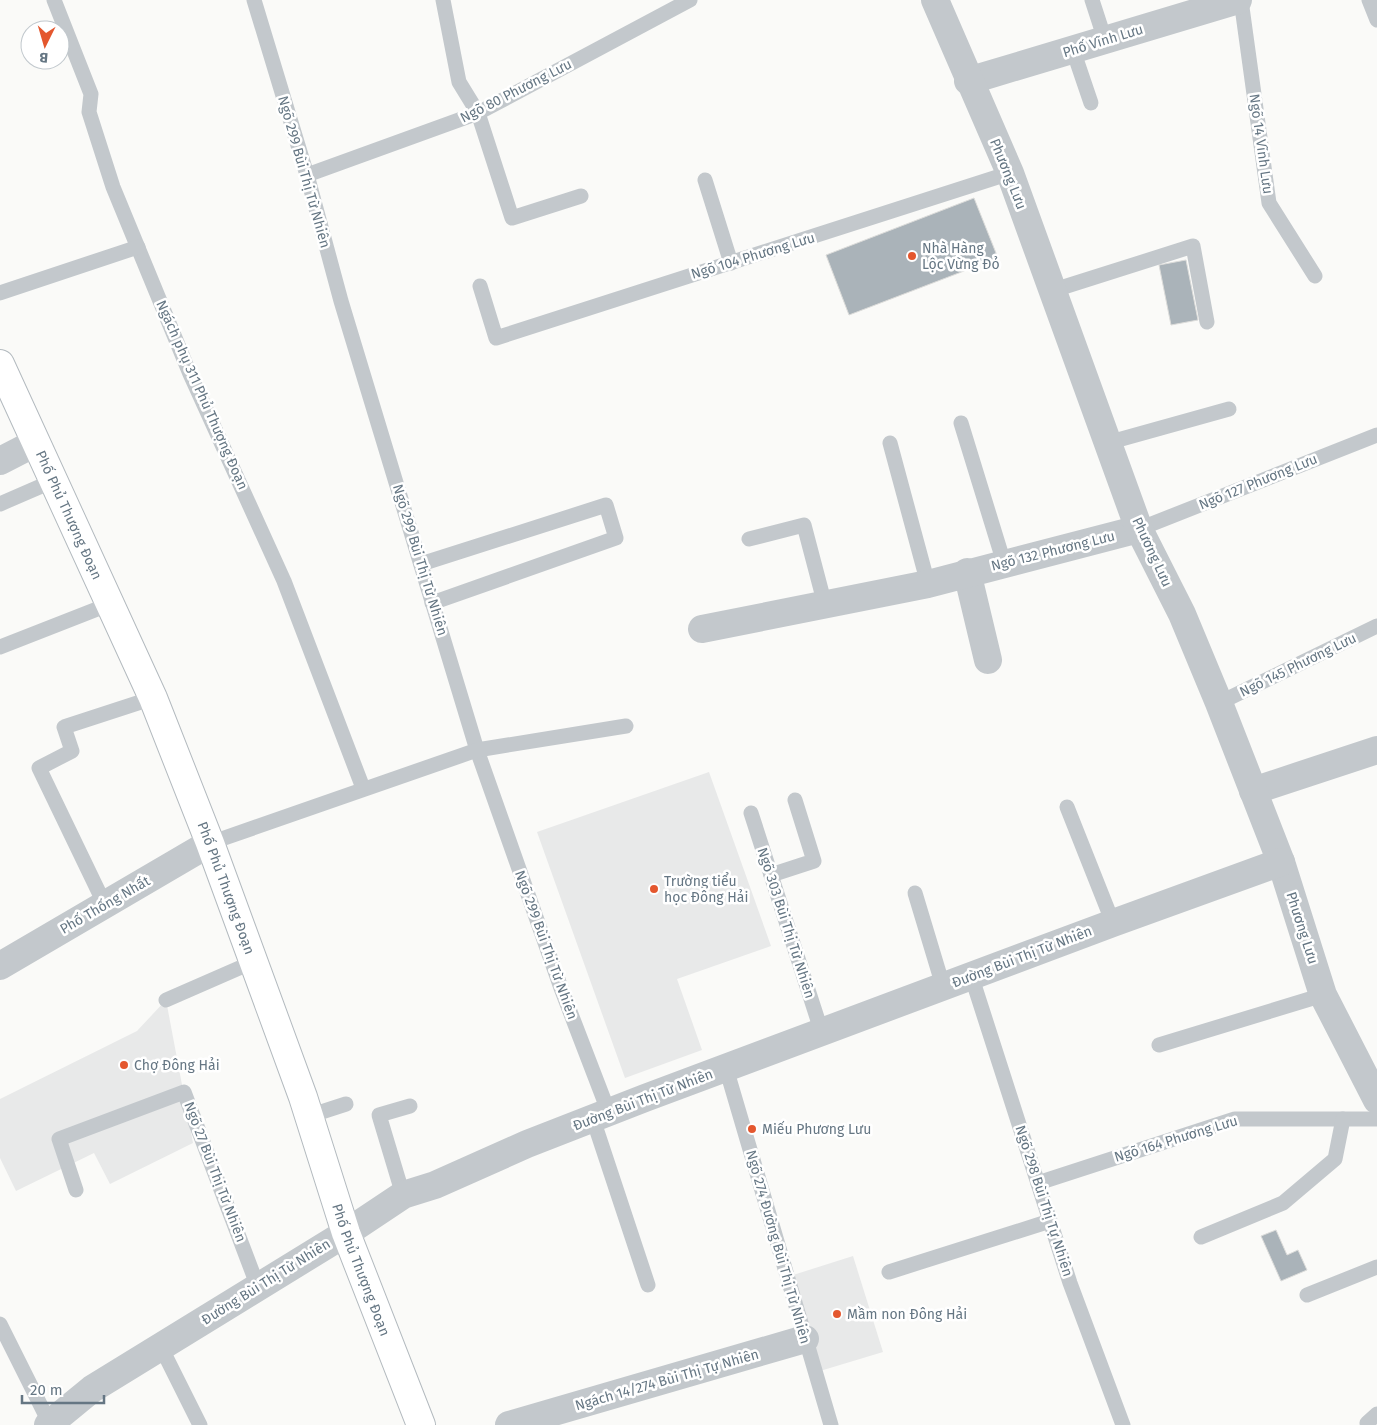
<svg xmlns="http://www.w3.org/2000/svg" width="1377" height="1425" viewBox="0 0 1377 1425" font-family="'Fira Sans',sans-serif">
  <rect width="100%" height="100%" fill="#fafaf8"/>
  <!-- built -->
  <g fill="#e8e9e9">
    <path d="M709 772 771 946 677 979 702 1050 625 1078 537 832Z"/>
    <path d="M166 1000 193 1143 110 1184 94 1153 16 1191 0 1158V1099L137 1031Z"/>
    <path d="M853 1256 883 1352 820 1371 790 1276Z"/>
  </g>
  <!-- building -->
  <g fill="#aab3b9" stroke="#dcdcda">
    <path d="M974 198 998 258 849 315 826 255Z"/>
    <path d="M1186 260 1198 320 1171 325 1159 265Z"/>
    <path d="M1276 1230 1287 1255 1298 1250 1307 1270 1281 1281 1261 1236Z"/>
  </g>
  <g fill="none" stroke-linecap="round" stroke-linejoin="round">
    <defs>
      <g id="secondary">
        <path id="s1" d="M0 364 153 698 210 843 303 1097 346 1233 421 1425"/>
      </g>
    </defs>
    <!-- secondary casing -->
    <use href="#secondary" stroke="#b3babf" stroke-width="30"/>
    <!-- service -->
    <g stroke="#c3c8cc" stroke-width="15">
      <path d="M54 0 91 94 89 112 113 187 190 374 284 581 363 788"/>
      <path d="M254 0 307 175 341 301 477 750 561 988 609 1113"/>
      <path d="M443 0 459 82 478 113 512 218 581 196"/>
      <path d="M1092 0 1105 40"/>
      <path d="M1241 0 1269 203 1315 276"/>
      <path d="M1369 0 1377 20"/>
      <path d="M1073 50 1091 103"/>
      <path d="M307 175 478 113 690 0"/>
      <path d="M705 180 731 263"/>
      <path d="M480 286 496 338 1010 173"/>
      <path d="M1051 291 1193 246 1207 322"/>
      <path d="M0 293 138 247"/>
      <path d="M961 423 1004 563"/>
      <path d="M890 443 928 584"/>
      <path d="M1107 443 1229 409"/>
      <path d="M0 504 53 481"/>
      <path d="M1139 529 1377 435"/>
      <path d="M749 539 804 525 825 605"/>
      <path d="M421 564 606 505 616 538 432 603"/>
      <path d="M0 647 110 604"/>
      <path d="M1219 703 1377 626"/>
      <path d="M1067 807 1113 923"/>
      <path d="M751 813 822 1033"/>
      <path d="M210 843 477 750 626 726"/>
      <path d="M771 875 814 861 795 800"/>
      <path d="M915 893 943 986"/>
      <path d="M105 905 39 768 72 751 64 727 153 698"/>
      <path d="M971 975 1070 1283 1123 1425"/>
      <path d="M166 1000 253 962"/>
      <path d="M1159 1045 1323 995"/>
      <path d="M726 1068 831 1425"/>
      <path d="M309 1116 346 1104"/>
      <path d="M593 1119 648 1285"/>
      <path d="M1038 1183 1235 1119H1377"/>
      <path d="M76 1190 59 1139 184 1092 258 1287"/>
      <path d="M403 1195 379 1115 410 1106"/>
      <path d="M1201 1237 1283 1203 1335 1159 1343 1119"/>
      <path d="M889 1272 1050 1221"/>
      <path d="M1307 1295 1377 1267"/>
      <path d="M0 1324 50 1424"/>
      <path d="M161 1347 200 1425"/>
      <path d="M1367 1423 1377 1414"/>
    </g>
    <!-- minor -->
    <g stroke="#c3c8cc" stroke-width="28">
      <path d="M968 81 1238 0"/>
      <path d="M0 461 35 443"/>
      <path d="M967 572 988 660"/>
      <path d="M702 629 928 584 1139 529"/>
      <path d="M1253 791 1377 750"/>
      <path d="M0 966 210 843"/>
      <path d="M509 1425 805 1339"/>
    </g>
    <!-- tertiary -->
    <g stroke="#c3c8cc" stroke-width="28">
      <path d="M935 0 1010 173 1139 529 1182 614 1219 703 1281 862 1323 995 1377 1100"/>
      <path d="M48 1425 92 1389 346 1233 403 1195 435 1185 527 1144 645 1098 1113 923 1281 862"/>
    </g>
    <!-- secondary -->
    <use href="#secondary" stroke="#fff" stroke-width="28"/>
  </g>
  <!-- markers -->
  <g fill="#e4572e" stroke="#fff" stroke-width="2">
    <circle cx="912" cy="256" r="5"/>
    <circle cx="654" cy="889" r="5"/>
    <circle cx="124" cy="1065" r="5"/>
    <circle cx="752" cy="1129" r="5"/>
    <circle cx="837" cy="1314" r="5"/>
  </g>
  <g text-anchor="middle" dominant-baseline="central" stroke-width="5" stroke-linejoin="round" paint-order="stroke">
    <!-- street labels -->
    <g font-size="14" fill="#657683" stroke="#fff">
      <text transform="translate(1103 41) rotate(-17)">Phố Vĩnh Lưu</text>
      <text transform="translate(516 91) rotate(-27)">Ngõ 80 Phương Lưu</text>
      <text transform="translate(1261 144) rotate(82)">Ngõ 14 Vĩnh Lưu</text>
      <text transform="translate(304 172) rotate(74)">Ngõ 299 Bùi Thị Từ Nhiên</text>
      <text transform="translate(1008 174) rotate(68)">Phương Lưu</text>
      <text transform="translate(753 256) rotate(-17)">Ngõ 104 Phương Lưu</text>
      <text transform="translate(202 395) rotate(66)">Ngách phụ 311 Phủ Thượng Đoạn</text>
      <text transform="translate(1258 482) rotate(-22)">Ngõ 127 Phương Lưu</text>
      <text stroke="none"><textPath href="#s1" startOffset="166">Phố Phủ Thượng Đoạn</textPath></text>
      <text transform="translate(1053 551) rotate(-14)">Ngõ 132 Phương Lưu</text>
      <text transform="translate(1152 552) rotate(65)">Phương Lưu</text>
      <text transform="translate(420 560) rotate(73)">Ngõ 299 Bùi Thị Từ Nhiên</text>
      <text transform="translate(1298 665) rotate(-26)">Ngõ 145 Phương Lưu</text>
      <text stroke="none"><textPath href="#s1" startOffset="571">Phố Phủ Thượng Đoạn</textPath></text>
      <text transform="translate(105 905) rotate(-30)">Phố Thống Nhất</text>
      <text transform="translate(786 923) rotate(72)">Ngõ 303 Bùi Thị Từ Nhiên</text>
      <text transform="translate(1302 928) rotate(72)">Phương Lưu</text>
      <text transform="translate(546 945) rotate(70)">Ngõ 299 Bùi Thị Từ Nhiên</text>
      <text transform="translate(1022 957) rotate(-21)">Đường Bùi Thị Từ Nhiên</text>
      <text transform="translate(643 1100) rotate(-21)">Đường Bùi Thị Từ Nhiên</text>
      <text transform="translate(1176 1139) rotate(-17)">Ngõ 164 Phương Lưu</text>
      <text transform="translate(215 1172) rotate(69)">Ngõ 27 Bùi Thị Từ Nhiên</text>
      <text transform="translate(1044 1201) rotate(72)">Ngõ 298 Bùi Thị Tự Nhiên</text>
      <text transform="translate(778 1247) rotate(74)">Ngõ 274 Đường Bùi Thị Từ Nhiên</text>
      <text stroke="none"><textPath href="#s1" startOffset="976">Phố Phủ Thượng Đoạn</textPath></text>
      <text transform="translate(266 1282) rotate(-32)">Đường Bùi Thị Từ Nhiên</text>
      <text transform="translate(667 1380) rotate(-16)">Ngách 14/274 Bùi Thị Tự Nhiên</text>
    </g>
    <!-- poi labels -->
    <g font-size="14" fill="#657683" stroke="#fff" text-anchor="start">
      <text x="922" y="248">Nhà Hàng<tspan x="922" dy="16">Lộc Vừng Đỏ</tspan></text>
      <text x="664" y="881">Trường tiểu<tspan x="664" dy="16">học Đông Hải</tspan></text>
      <text x="134" y="1065">Chợ Đông Hải</text>
      <text x="762" y="1129">Miếu Phương Lưu</text>
      <text x="847" y="1314">Mầm non Đông Hải</text>
    </g>
  </g>
  <!-- north arrow -->
  <g transform="translate(45 45) rotate(185)"><circle r="24" fill="#ffffff" stroke="#c1c8cd"/>
  <path d="M0-4L9 19L0 12L-9 19Z" fill="#e4572e"/>
  <text y="-8" font-size="14" font-weight="bold" text-anchor="middle" fill="#657683">B</text>
  </g>
  <!-- scale -->
  <path d="M22 1395v8h82v-8" fill="none" stroke="#657683" stroke-width="2.5"/>
  <text x="30" y="1395" font-size="15" fill="#657683" stroke="#ffffff" stroke-width="4" paint-order="stroke">20 m</text>
</svg>
